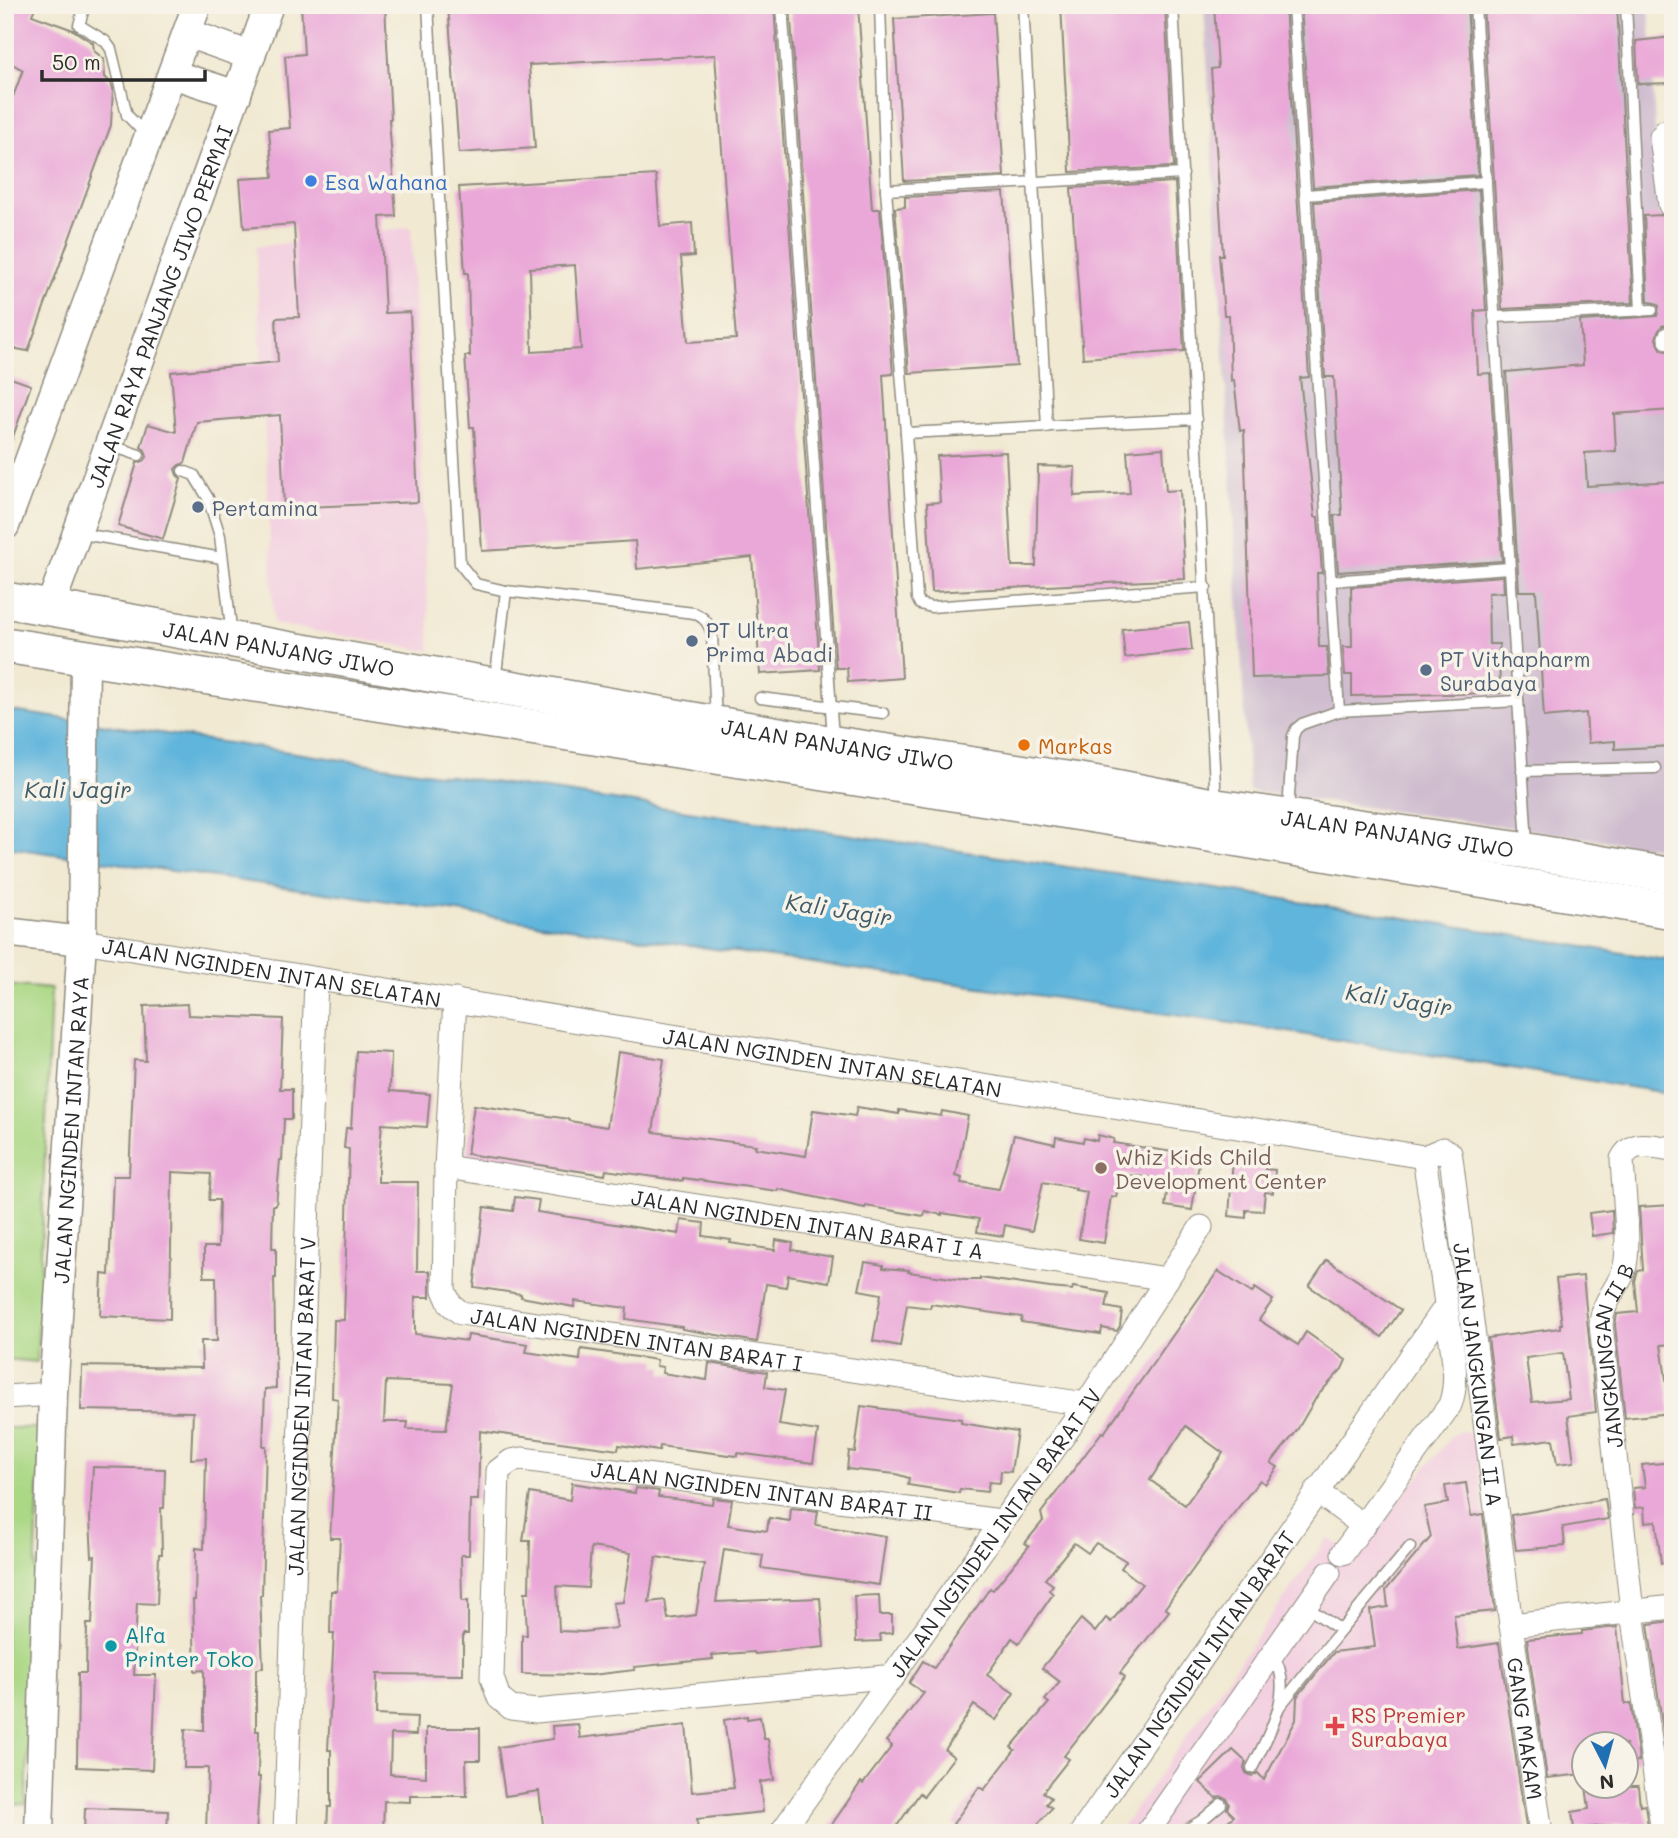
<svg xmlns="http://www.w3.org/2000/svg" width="1678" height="1838" viewBox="0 0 1678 1838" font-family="Mali,sans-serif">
  <rect width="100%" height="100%" fill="#f7f3e8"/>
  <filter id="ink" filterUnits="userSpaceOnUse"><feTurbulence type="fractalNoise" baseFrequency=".0143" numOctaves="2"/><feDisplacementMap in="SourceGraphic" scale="14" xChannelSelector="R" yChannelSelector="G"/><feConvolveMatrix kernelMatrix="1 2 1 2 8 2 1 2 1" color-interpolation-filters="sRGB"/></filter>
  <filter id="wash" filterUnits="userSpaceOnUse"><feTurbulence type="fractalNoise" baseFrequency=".00686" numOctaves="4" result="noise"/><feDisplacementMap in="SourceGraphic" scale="28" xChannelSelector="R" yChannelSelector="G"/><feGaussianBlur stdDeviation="1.57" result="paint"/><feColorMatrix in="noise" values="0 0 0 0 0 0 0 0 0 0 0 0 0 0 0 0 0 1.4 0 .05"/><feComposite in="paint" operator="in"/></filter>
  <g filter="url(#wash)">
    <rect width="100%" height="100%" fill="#f1e9d2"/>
    <!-- built -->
    <g fill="#f3cfe0">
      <path d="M411 227 430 651 274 624 256 247Z"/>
      <path d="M1460 1431 1470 1433 1475 1440 1496 1615 1463 1619 1489 1833H1118L1327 1538 1355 1554 1451 1437Z"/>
    </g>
    <!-- industrial -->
    <path fill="#cfbdcf" d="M1204 5H1649L1673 503V850L1249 791Z"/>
    <!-- green -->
    <g fill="#abd885" stroke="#6b8258" stroke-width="2">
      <path d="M5 985 51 989 37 1362 5 1359Z"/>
      <path d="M5 1428H41L26 1804 5 1805Z"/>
    </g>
    <!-- water -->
    <path fill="#60b5dc" stroke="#467084" stroke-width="2" d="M5 710 1325 905 1673 961V1094L1245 1025 5 847Z"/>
    <g id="blocks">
      <!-- building -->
      <g fill="#eaa8d8" fill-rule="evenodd">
        <path d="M5 5H36L32 15 73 30 93 43 94 51 104 59 105 77 111 83 113 89 111 125 28 351 5 347V118L23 70 5 60Z"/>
        <path d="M301 5H385L391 119H389L396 216 380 217 385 313 410 312 418 502 284 508 280 415 197 422 185 463 179 465 175 469 177 475 181 479 163 539 118 526 137 463 144 461 147 457 145 450 141 447 148 424 176 432 171 372 278 362 276 318 299 317 294 224 244 228 240 179 273 177 269 130 290 128 285 56 304 54Z"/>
        <path d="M448 5H774L820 670 760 674 752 557 637 569 635 541 482 551 474 427H470L465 356H470L468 273H465L459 187 656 175 660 226 692 223 694 256 681 257 688 342 736 339 715 55 529 65 535 148 459 153ZM575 265 581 349 532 352 530 268Z"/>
        <path d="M790 5H858L872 209H880L893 374 883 375 902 678 848 682 847 668H836Z"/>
        <path d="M1061 5H1165L1174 167 1070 172Z"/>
        <path d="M1214 5H1285L1309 377 1300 378 1315 517H1318L1322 573H1317L1319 647H1327L1329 676 1252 678 1244 430 1240 431 1234 380 1231 381 1229 315H1224L1219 255H1223L1211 69 1218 68Z"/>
        <path d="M1301 5H1467L1478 175 1313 187Z"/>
        <path d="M1483 5H1617L1633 303 1502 309Z"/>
        <path d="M993 13 1004 176 904 181 894 19Z"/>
        <path d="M1673 37V83L1638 84 1636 41Z"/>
        <path d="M1175 182 1184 351 1083 358 1071 188Z"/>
        <path d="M1479 190 1486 310 1475 311 1478 374 1490 373 1502 561 1338 572 1334 515H1342L1334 377H1325L1314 202Z"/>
        <path d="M1004 192 1017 366 909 373 895 208 905 207V197Z"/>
        <path d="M1661 215 1673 219V324L1662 326 1658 332 1656 339 1662 350 1673 352V410L1614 414 1616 451 1585 453 1587 486 1673 481V746L1615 749V741L1588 743 1586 713 1544 717 1536 591H1519L1506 372 1583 365 1580 321 1657 316 1659 306 1655 303 1648 302 1644 216Z"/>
        <path d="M5 376 31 385 8 451 5 450Z"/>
        <path d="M1163 448 1166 491 1180 490 1185 579 932 592 927 503 940 502 937 456 1006 452 1012 566H1036L1038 466 1075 467 1074 496 1130 493 1127 451Z"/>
        <path d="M1503 576 1504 592 1488 593 1489 644H1499L1500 693 1352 696V675H1345L1343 647H1352L1351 587Z"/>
        <path d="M1189 622 1192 650 1125 658 1122 629Z"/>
        <path d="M187 1004 188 1015 283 1019 280 1089H292V1119H284L282 1160H280L276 1205H273L272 1248H276V1278H274L276 1388 265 1389 263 1446H266L262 1595H260L263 1668 256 1669V1731H259L258 1777H260L256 1833H206L208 1768H184L185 1729 204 1730V1670L195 1671 193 1600H195L196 1548 204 1549 206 1458 191 1459 193 1412 81 1410 82 1366 202 1368 201 1341H217L216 1277H204V1247H218L219 1200H209L211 1174 172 1172 170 1319 100 1316 102 1274 109 1275 113 1176H129L134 1060 146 1061 144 1006Z"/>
        <path d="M356 1051 391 1053 390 1091 430 1094 427 1127 382 1124 378 1169V1182H418L417 1271H430V1297H415V1334L467 1341 468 1335 528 1344 526 1352 580 1360 581 1349 657 1360 656 1366 663 1367 662 1373 707 1380 709 1363 767 1372 765 1387 785 1390 779 1425 818 1431 813 1463 737 1453V1456L660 1446 659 1451 619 1445 618 1450 480 1431 478 1500H470L469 1555H461L462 1601H468V1634H463V1675L377 1674 376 1715 417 1717 416 1735 391 1734 390 1774 426 1777V1728H480V1760H466L467 1796H410V1802L384 1801 383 1833 327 1832 328 1807H331V1750H328L334 1633H330L331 1591H337L340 1538H330L338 1399 332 1398 334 1320H344L349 1149 344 1148 346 1128H351ZM386 1381 453 1384 446 1430 407 1429 408 1422H384Z"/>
        <path d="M618 1052 664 1059 653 1132 756 1145 755 1148 806 1156 813 1110 855 1116 857 1107 899 1114V1110L941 1116 942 1111 968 1116 956 1176 962 1178 961 1183 999 1189 1014 1135 1055 1144 1056 1137 1083 1142 1084 1138 1097 1141 1098 1135 1114 1139 1113 1143 1200 1156 1192 1210 1165 1206 1169 1180 1121 1174 1116 1197 1111 1196 1104 1243 1079 1239 1087 1192 1075 1190 1076 1188 1043 1182 1032 1231 1005 1225 1003 1236 977 1232 979 1219 942 1213V1215L925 1211 924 1216 866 1206 865 1208 778 1189V1191L683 1178V1181L606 1170 605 1175 467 1154 474 1105 569 1119V1121L607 1127Z"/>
        <path d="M1233 1158 1266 1161 1265 1169 1275 1170 1273 1193 1265 1192 1263 1211 1246 1210V1218L1229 1216Z"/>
        <path d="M515 1197 539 1200 537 1212 679 1234 681 1220 704 1223 703 1236 731 1240 730 1243 775 1250 776 1240 793 1243 792 1250 833 1257 829 1282 788 1275 786 1287 766 1284 757 1342 682 1329V1327L626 1319 627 1308 575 1301 574 1307 521 1297V1294L474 1287 484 1207 513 1211Z"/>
        <path d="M1673 1205V1240L1667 1241 1672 1291 1669 1292 1673 1344 1661 1345 1671 1413 1625 1418 1615 1325 1617 1314 1638 1312 1635 1281 1638 1271 1643 1270 1639 1207Z"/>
        <path d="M1612 1210 1613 1233 1592 1236 1589 1213Z"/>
        <path d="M1327 1260 1401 1310 1382 1337 1309 1286Z"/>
        <path d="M865 1262 883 1265V1268L909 1270 908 1272 965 1280H980V1278L1050 1288 1072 1290 1073 1287 1109 1293 1106 1307 1122 1310 1120 1326 1117 1331 1102 1328 1101 1334 1021 1322 1022 1317 931 1304 930 1308 907 1305 900 1346 873 1341 881 1294 859 1290Z"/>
        <path d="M1218 1271 1252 1293 1255 1288 1273 1300 1259 1320 1298 1345 1306 1332 1346 1360 1342 1369 1317 1396 1296 1432 1271 1463 1278 1467 1265 1484 1260 1480 1230 1518 1165 1608 1169 1611 1120 1673 1125 1677 1064 1756 1069 1759 1043 1792 1051 1798 1046 1804 1052 1808 1030 1833H964L953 1824 979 1787 984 1790 1015 1750 1011 1747 1049 1703 1045 1700 1060 1682 1042 1668 1081 1619 1095 1632 1106 1618 1111 1622 1142 1584 1121 1568 1126 1561 1096 1543 1088 1553 1074 1543 1045 1579 1053 1585 1049 1590 1053 1594 1019 1643 1012 1638 987 1675 1014 1693 996 1720 974 1705 945 1750 954 1757 924 1796 920 1793 892 1833H826L861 1782 863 1784 892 1746 886 1741 924 1693 909 1683 923 1661 934 1668 990 1588 993 1590 1029 1546 1025 1543 1043 1521 1041 1513 1102 1432 1104 1433ZM1186 1426 1223 1453 1185 1505 1150 1480Z"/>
        <path d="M1583 1276 1596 1412 1568 1416 1574 1462 1557 1464 1553 1439 1514 1444 1513 1436 1501 1438 1488 1338 1560 1328V1324H1562L1556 1279ZM1563 1353 1569 1399 1532 1402 1526 1358Z"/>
        <path d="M861 1406 961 1419V1423L1017 1432 1011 1472 1001 1471 1000 1483 989 1482 987 1492 960 1489 959 1493 908 1485 909 1478 896 1474 847 1469 849 1451 855 1452Z"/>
        <path d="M1673 1462V1562L1661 1563 1656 1521 1645 1522 1644 1507 1635 1508 1633 1488 1645 1487 1642 1465Z"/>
        <path d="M93 1467 165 1469 164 1508H161L162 1554H159L157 1604 137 1603 134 1675H156L152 1770 77 1767 78 1673H86L87 1624H92L95 1556 92 1557 90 1519Z"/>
        <path d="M572 1483 635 1493 636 1488 659 1491 658 1497 712 1504 713 1498 732 1500 728 1525 767 1531 769 1518 790 1521 791 1508 818 1511 816 1525 886 1536 879 1585 761 1568 763 1555 724 1549 716 1602 820 1598 824 1647 755 1654 754 1652 712 1655 713 1659 634 1667 635 1670 592 1675 522 1674V1635H527L525 1592H529L530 1541H523L530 1493 570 1500ZM591 1547 631 1553 623 1602 613 1603 617 1628 583 1632 559 1631 557 1586 588 1588ZM656 1557 704 1564 696 1615 668 1619 665 1600 649 1602Z"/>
        <path d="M1466 1483 1471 1516 1483 1514 1495 1611 1454 1615 1458 1649 1499 1643 1527 1833H1214L1234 1816 1227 1809 1229 1803 1226 1798 1220 1796 1216 1798 1200 1782 1233 1750 1246 1762 1244 1768 1246 1773 1252 1776 1258 1773 1264 1780 1296 1720 1297 1697 1334 1652 1375 1647 1370 1610 1388 1607 1386 1590 1431 1537 1424 1507 1448 1503 1445 1486Z"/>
        <path d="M1605 1499 1608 1519 1563 1527 1565 1546 1516 1550 1511 1515Z"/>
        <path d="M879 1595 880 1615H892V1633L880 1634 881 1641 856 1642 854 1596Z"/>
        <path d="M1673 1621V1757L1667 1758 1648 1624Z"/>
        <path d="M1617 1627 1625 1704H1631L1639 1761 1626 1762V1744H1584V1774L1547 1778 1527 1639 1582 1634V1631Z"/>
        <path d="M747 1716V1719L760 1717 764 1739H768L774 1780 760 1782 763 1812 697 1819 698 1833H544L539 1791 505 1796 498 1747 553 1739 552 1726 578 1724 580 1738 686 1725 692 1792 734 1788 724 1720Z"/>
        <path d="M1586 1786H1638L1640 1806 1645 1805 1649 1833H1633L1632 1823 1574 1829 1572 1812 1589 1809Z"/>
        <path d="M85 1808 168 1811 167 1833H84Z"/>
      </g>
    </g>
  </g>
  <g filter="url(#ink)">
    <use href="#blocks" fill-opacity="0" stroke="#8e8a7e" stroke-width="2"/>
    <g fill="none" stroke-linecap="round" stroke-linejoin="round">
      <defs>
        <g id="service">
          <path d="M85 5 79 25 105 41 111 49 127 115 147 136"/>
          <path d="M428 5 460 564 476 584 506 591 694 613C705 618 709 623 712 635L716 721"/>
          <path d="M782 5 833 738"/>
          <path d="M880 5 886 190 906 433 917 598 920 604 931 607 1206 587"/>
          <path d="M1023 5 1047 427"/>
          <path d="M1173 5 1216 803"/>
          <path d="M1293 5 1339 711"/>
          <path d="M1475 5 1527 844"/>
          <path d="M1626 5 1641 311"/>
          <path d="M886 190 1183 174"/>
          <path d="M1305 195 1486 182"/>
          <path d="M1494 317 1652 310"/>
          <path d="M906 433 1196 419"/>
          <path d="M109 445 139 455"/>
          <path d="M183 471 194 475 208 498 220 536 232 636"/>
          <path d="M77 533 222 558"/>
          <path d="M1330 581 1509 568"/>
          <path d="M495 682 506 591"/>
          <path d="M760 698 883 713"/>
          <path d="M1522 771 1655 768"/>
          <path d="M1288 811 1293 736 1296 729 1302 724 1339 711 1518 701"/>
          <path d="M1341 1630 1410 1547"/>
          <path d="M1279 1707 1341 1630 1305 1606"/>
          <path d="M1252 1768C1268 1736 1297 1688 1272 1654"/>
          <path d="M1181 1833 1201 1821 1221 1804"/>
        </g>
        <g id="minor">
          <path d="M1670 205 1661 137 1665 132 1673 131"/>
          <path d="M1670 338H1673"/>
          <path id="s1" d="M82 941 1424 1157"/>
          <path id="s2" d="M455 1000 446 1167 444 1290 450 1304 461 1313 1086 1404"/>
          <path id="s3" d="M1424 1157 1443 1149 1450 1153 1451 1158 1511 1625 1541 1833"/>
          <path id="s4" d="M446 1167 1167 1279"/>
          <path d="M5 1397 53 1394"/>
          <path d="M1316 1491 1364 1526"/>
          <path d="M1343 1553 1450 1405C1460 1378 1451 1347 1448 1319 1441 1265 1432 1211 1424 1157"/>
          <path d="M1511 1625 1673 1607"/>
          <path id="s5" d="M894 1676 536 1711 511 1708 499 1698 492 1678 498 1471 511 1461 522 1459 1001 1521"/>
          <path id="s6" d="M285 1833 316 980"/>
          <path id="s7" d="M781 1833 1086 1404 1201 1227"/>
          <path id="s8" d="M1081 1833 1446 1306"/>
          <path d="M1147 1833 1329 1573"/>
          <path id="s9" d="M1663 1833 1632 1612 1601 1325C1602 1301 1617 1291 1624 1270 1631 1248 1623 1186 1622 1159 1633 1138 1652 1147 1673 1149"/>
        </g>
        <g id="tertiary">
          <path d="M187 33 251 56"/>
          <path d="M172 74 237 95"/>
          <path d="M5 526 197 5"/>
          <path id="s10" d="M50 607 269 5"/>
          <path d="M5 932 82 941"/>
          <path id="s11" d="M39 1833 53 1394 82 941 85 658"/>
        </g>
        <g id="primary">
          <path id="s12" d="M5 600 802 739 1099 784 1217 807 1528 851 1673 876"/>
          <path d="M5 645 1094 815 1673 911"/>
        </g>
      </defs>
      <!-- service casing -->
      <use href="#service" stroke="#8e8a7e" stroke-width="13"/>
      <!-- minor casing -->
      <use href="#minor" stroke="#8e8a7e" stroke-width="25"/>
      <!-- tertiary casing -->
      <use href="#tertiary" stroke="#8e8a7e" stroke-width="31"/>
      <!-- primary casing -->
      <use href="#primary" stroke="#8e8a7e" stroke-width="38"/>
      <!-- service -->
      <use href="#service" stroke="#fff" stroke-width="10"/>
      <!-- minor -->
      <use href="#minor" stroke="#fff" stroke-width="23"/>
      <!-- tertiary -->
      <use href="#tertiary" stroke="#fff" stroke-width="28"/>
      <!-- primary -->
      <use href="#primary" stroke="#fff" stroke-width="35"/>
    </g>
  </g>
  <!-- markers -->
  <circle fill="#3f7fe0" stroke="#f7f3e8" stroke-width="2.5" cx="311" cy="181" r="7"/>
  <g fill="#5c6f8a" stroke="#f7f3e8" stroke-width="2.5">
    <circle cx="198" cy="507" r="7"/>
    <circle cx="692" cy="641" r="7"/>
    <circle cx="1426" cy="670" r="7"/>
  </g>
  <circle fill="#e8710a" stroke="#f7f3e8" stroke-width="2.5" cx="1024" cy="745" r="7"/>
  <circle fill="#8d6e63" stroke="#f7f3e8" stroke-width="2.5" cx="1101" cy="1168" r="7"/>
  <circle fill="#0f9aa8" stroke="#f7f3e8" stroke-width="2.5" cx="111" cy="1646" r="7"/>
  <path fill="#e0444e" stroke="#f7f3e8" stroke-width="2.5" d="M1331.5 1715.5h7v7h7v7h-7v7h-7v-7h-7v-7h7z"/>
  <g text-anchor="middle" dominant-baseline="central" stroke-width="7" stroke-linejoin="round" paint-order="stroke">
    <!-- shop labels -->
    <g font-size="21" fill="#366cbe" stroke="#f7f3e8" text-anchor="start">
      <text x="325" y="181">Esa Wahana</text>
    </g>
    <!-- street labels -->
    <g font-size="21" fill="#2b2b2b" stroke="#f7f3e8">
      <text stroke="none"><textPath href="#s10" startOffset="320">JALAN RAYA PANJANG JIWO PERMAI</textPath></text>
      <text stroke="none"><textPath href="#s12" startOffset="278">JALAN PANJANG JIWO</textPath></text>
      <text stroke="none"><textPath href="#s12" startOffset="845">JALAN PANJANG JIWO</textPath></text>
      <text stroke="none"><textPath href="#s12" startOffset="1412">JALAN PANJANG JIWO</textPath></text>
      <text stroke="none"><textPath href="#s1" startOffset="192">JALAN NGINDEN INTAN SELATAN</textPath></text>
      <text stroke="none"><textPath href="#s1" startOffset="760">JALAN NGINDEN INTAN SELATAN</textPath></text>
      <text stroke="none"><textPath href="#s11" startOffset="704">JALAN NGINDEN INTAN RAYA</textPath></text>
      <text stroke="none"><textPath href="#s4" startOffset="366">JALAN NGINDEN INTAN BARAT I A</textPath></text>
      <text stroke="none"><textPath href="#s2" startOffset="497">JALAN NGINDEN INTAN BARAT I</textPath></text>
      <text stroke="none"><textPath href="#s9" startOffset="483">JANGKUNGAN II B</textPath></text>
      <text stroke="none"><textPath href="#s3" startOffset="252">JALAN JANGKUNGAN II A</textPath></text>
      <text stroke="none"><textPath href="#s6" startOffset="427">JALAN NGINDEN INTAN BARAT V</textPath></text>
      <text stroke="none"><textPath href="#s5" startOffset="898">JALAN NGINDEN INTAN BARAT II</textPath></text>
      <text stroke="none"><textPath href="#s7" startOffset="369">JALAN NGINDEN INTAN BARAT IV</textPath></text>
      <text stroke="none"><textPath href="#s8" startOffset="206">JALAN NGINDEN INTAN BARAT</textPath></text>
      <text stroke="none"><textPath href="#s3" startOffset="609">GANG MAKAM</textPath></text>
    </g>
    <!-- service labels -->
    <g font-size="21" fill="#4e5e75" stroke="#f7f3e8" text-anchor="start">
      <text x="212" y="507">Pertamina</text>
      <text x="706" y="629">PT Ultra<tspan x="706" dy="24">Prima Abadi</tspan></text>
      <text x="1440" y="658">PT Vithapharm<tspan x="1440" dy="24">Surabaya</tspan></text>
    </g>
    <!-- food labels -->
    <g font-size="21" fill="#c56008" stroke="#f7f3e8" text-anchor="start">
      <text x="1038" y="745">Markas</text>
    </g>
    <!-- education labels -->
    <g font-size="21" fill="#785e54" stroke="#f7f3e8" text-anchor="start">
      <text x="1115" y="1156">Whiz Kids Child<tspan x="1115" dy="24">Development Center</tspan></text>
    </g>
    <!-- culture labels -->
    <g font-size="21" fill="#0d838f" stroke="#f7f3e8" text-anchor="start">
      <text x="125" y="1634">Alfa<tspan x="125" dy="24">Printer Toko</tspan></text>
    </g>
    <!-- health labels -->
    <g font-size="21" fill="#be3a42" stroke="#f7f3e8" text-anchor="start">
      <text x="1351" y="1714">RS Premier<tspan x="1351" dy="24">Surabaya</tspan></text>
    </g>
    <!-- water labels -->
    <g font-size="23" font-style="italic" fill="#3e5b69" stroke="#f7f3e8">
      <text x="78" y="789">Kali Jagir</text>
      <text transform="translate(839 909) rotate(9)">Kali Jagir</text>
      <text transform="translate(1399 999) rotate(9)">Kali Jagir</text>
    </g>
  </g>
  <!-- margin -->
  <rect width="1678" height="1838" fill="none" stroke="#f7f3e8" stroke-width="28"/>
  <!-- north arrow -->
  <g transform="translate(1605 1765) rotate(174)"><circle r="33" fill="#f7f3e8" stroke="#a5a39c" stroke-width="2"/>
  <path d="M0-5L12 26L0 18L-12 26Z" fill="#1f6fb2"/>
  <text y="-10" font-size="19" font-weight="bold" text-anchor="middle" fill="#2b2b2b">N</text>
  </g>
  <!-- scale -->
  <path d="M42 70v10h163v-10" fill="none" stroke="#2b2b2b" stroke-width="3.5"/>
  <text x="52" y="70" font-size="21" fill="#2b2b2b" stroke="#f7f3e8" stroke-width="5" paint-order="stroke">50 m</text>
</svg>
